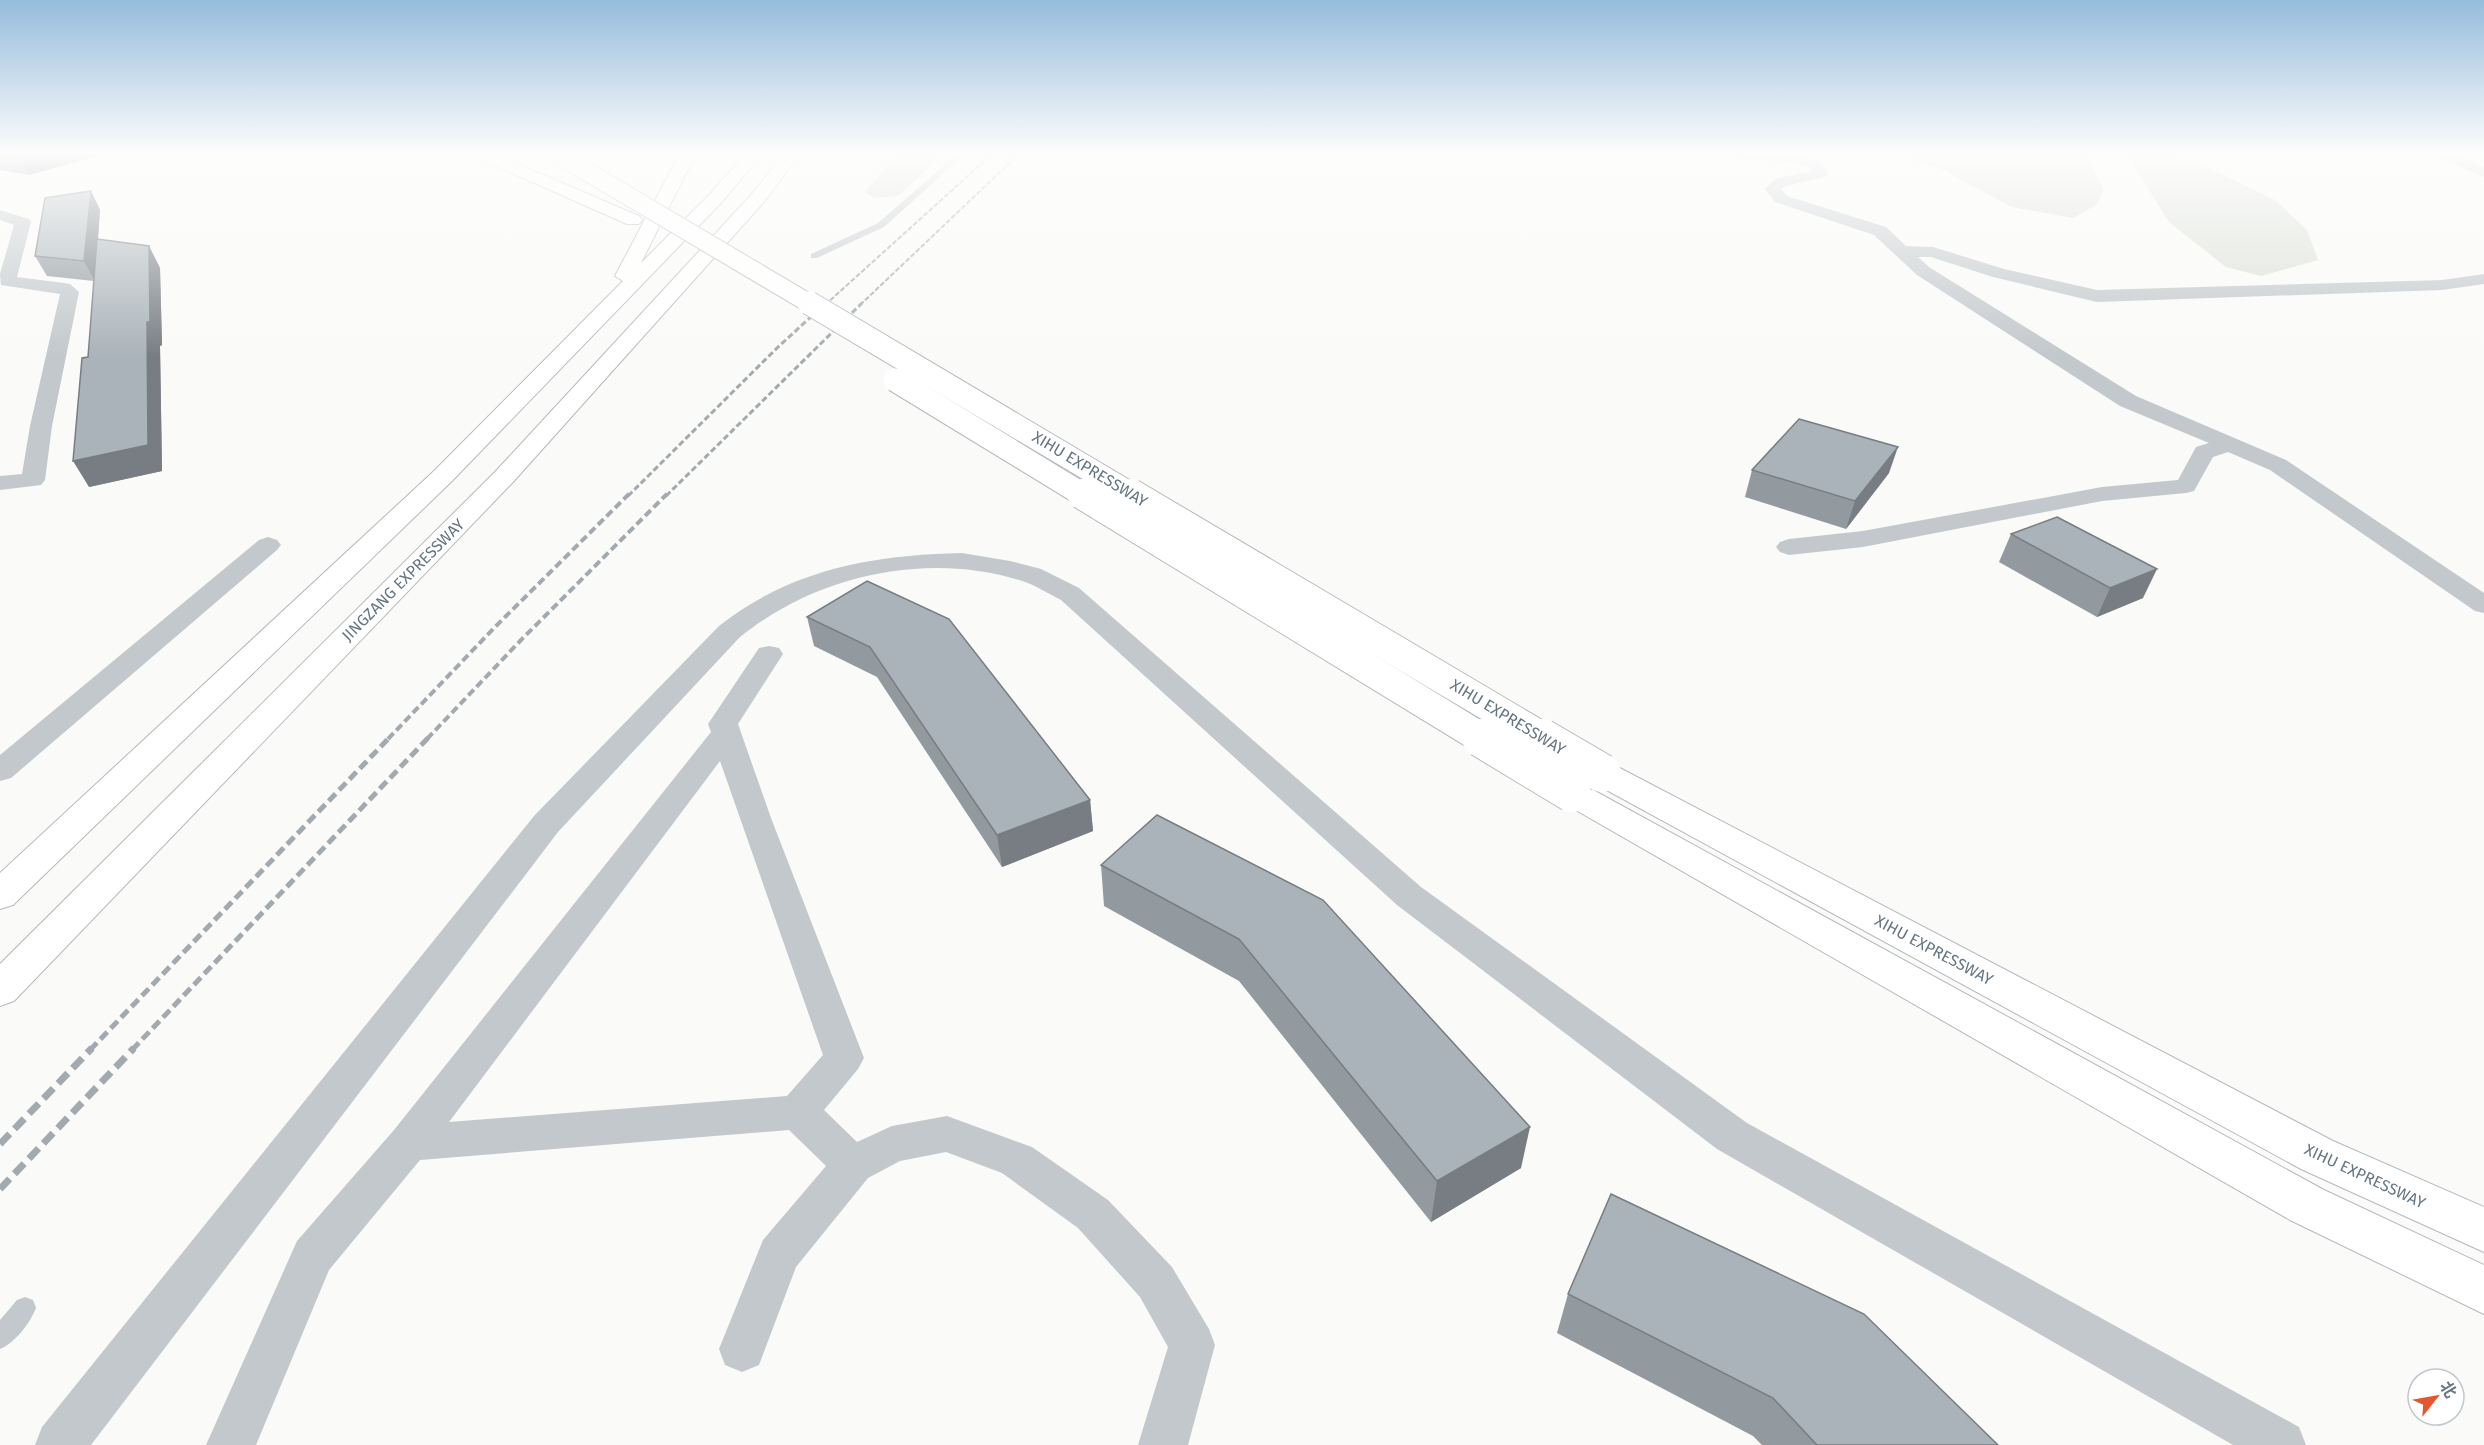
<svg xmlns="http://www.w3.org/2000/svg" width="2484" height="1445" viewBox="0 0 2484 1445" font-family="'Fira Sans','Noto Sans SC',sans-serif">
  <rect width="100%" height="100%" fill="#fafaf8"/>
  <!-- green -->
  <g fill="#dadfd7">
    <path d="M896 155H942L898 196 874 198 865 192Z"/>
    <path d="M1897 155H2086L2104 190 2096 205 2073 218 2012 207 1941 169Z"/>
    <path d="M2127 155H2168L2203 165 2275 200 2307 230 2318 260 2261 276 2226 267 2169 222Z"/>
  </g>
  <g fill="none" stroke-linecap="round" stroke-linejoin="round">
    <defs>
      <g id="motorway">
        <path d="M476 155H497L639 216 642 220 639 224H627L478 158Z"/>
        <path d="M679 155H695L641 263 709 195 745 155H761L721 203 452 481 13 905 0 909V873L434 471 623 281 615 276Z"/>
        <path d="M783 155H799L763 203 513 482 14 1001 0 1006V964L495 472 751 195Z"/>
        <path d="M1602 762 1614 765 2333 1141 2484 1207V1252L2301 1169 1590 781 1585 773 1590 765Z"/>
        <path d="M1572 781 1584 785 2324 1190 2484 1265V1314L2290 1220 1560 801 1554 793 1560 785Z"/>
      </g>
    </defs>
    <!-- motorway casing -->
    <use href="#motorway" stroke="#b4b9bd" stroke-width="2"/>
    <!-- service -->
    <g fill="#c3c8cc" fill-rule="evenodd">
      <path d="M956 155H964L884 227 817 258H811V254L878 223Z"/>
      <path d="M25 1297 33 1300 36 1308C30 1323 15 1343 0 1349V1320L17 1300Z"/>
    </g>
    <!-- minor -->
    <g fill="#c3c8cc" fill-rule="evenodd">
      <path d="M1733 155H1797L1821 162 1828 174 1825 177 1785 186 1781 189 1787 196 1886 227 1906 246 1933 247 2004 269 2097 290 2442 280 2484 274V284L2442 290 2097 302 1993 277 1931 257H1918L1929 267 2136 396 2286 460 2484 593V613L2475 611 2270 470 2228 452 2213 457 2194 491 2186 493 2102 501 1863 547 1789 555 1780 552 1776 547 1780 542 1789 539 1863 531 2102 487 2178 480 2196 447 2209 443 2120 406 1917 275 1874 235 1775 202 1765 189 1775 179 1811 171 1810 168 1792 162 1740 159Z"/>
      <path d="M2437 155H2456L2484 167V177L2439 158Z"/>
      <path d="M0 210 29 219 31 222 17 277 64 283 70 284 79 292 52 426 45 480 41 485 0 490V476L22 474 30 426 60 294 1 285 0 274 14 225 0 220Z"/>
      <path d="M268 537 277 540 281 545 277 550 11 778 0 781V755L259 540Z"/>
      <path d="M962 553 1010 561 1041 569 1079 588 1421 887 1747 1123 2299 1427 2306 1445H2233L1717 1149 1397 905 1061 600C1047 593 1034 584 1019 580 925 551 814 576 739 638L558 832 91 1445H35L42 1427 534 816 719 626C791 569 873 555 962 553Z"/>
      <path d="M769 646 779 648 783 654 738 724 771 818 864 1058 858 1069 824 1110 857 1142 892 1126 947 1116 1032 1147 1108 1200 1172 1267 1209 1329 1215 1345 1188 1445H1138L1168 1347 1140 1297 1078 1228 1002 1173 946 1152 900 1161 868 1178 796 1267 759 1365 742 1372 725 1365 719 1349 763 1240 826 1166 789 1130 420 1160 329 1270 256 1445H206L297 1241 394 1130 711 732 708 724 755 654 759 648ZM720 761 823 1055 787 1096 449 1122Z"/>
    </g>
    <!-- motorway -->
    <use href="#motorway" fill="#fff" fill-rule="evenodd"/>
    <!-- rail-far4 -->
    <g stroke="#a2aab0" stroke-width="2" stroke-dasharray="5 2" stroke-linecap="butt">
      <path d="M825 305 991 155"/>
      <path d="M860 305 1018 155"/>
    </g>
    <!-- rail-far3 -->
    <g stroke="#a2aab0" stroke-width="3" stroke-dasharray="6 3" stroke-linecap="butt">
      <path d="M628 496 777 348 826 303"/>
      <path d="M666 496 862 303"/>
    </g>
    <!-- rail-far2 -->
    <g stroke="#a2aab0" stroke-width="4" stroke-dasharray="8 4" stroke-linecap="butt">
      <path d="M388 739 494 628 629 494"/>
      <path d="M427 739 521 640 667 494"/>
    </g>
    <!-- rail-far1 -->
    <g stroke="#a2aab0" stroke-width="5" stroke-dasharray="10 5" stroke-linecap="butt">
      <path d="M90 1050 389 738"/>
      <path d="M132 1050 428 738"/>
    </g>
    <!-- rail -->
    <g stroke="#a2aab0" stroke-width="7" stroke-dasharray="14 7" stroke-linecap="butt">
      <path d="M0 1144 92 1048"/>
      <path d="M0 1189 134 1048"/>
    </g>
    <defs>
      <path id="motorway-bridge-far3" d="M559 155 812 305"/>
      <g id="motorway-bridge-far2">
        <path d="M809 303 1134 496"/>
        <path d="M895 380 1085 496"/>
      </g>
      <g id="motorway-bridge-far1">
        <path d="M1082 494 1483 739"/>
        <path d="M1131 494 1545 739"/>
      </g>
      <g id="motorway-bridge">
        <path d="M1481 738 1572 793"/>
        <path d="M1542 738 1602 773"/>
      </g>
    </defs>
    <!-- motorway-bridge-far3 casing -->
    <use href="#motorway-bridge-far3" stroke="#b4b9bd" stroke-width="20" stroke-linecap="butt"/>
    <!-- motorway-bridge-far2 casing -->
    <use href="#motorway-bridge-far2" stroke="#b4b9bd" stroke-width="25" stroke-linecap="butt"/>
    <!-- motorway-bridge-far1 casing -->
    <use href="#motorway-bridge-far1" stroke="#b4b9bd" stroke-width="32" stroke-linecap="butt"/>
    <!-- motorway-bridge casing -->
    <use href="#motorway-bridge" stroke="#b4b9bd" stroke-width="40" stroke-linecap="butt"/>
    <!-- motorway-bridge-far3 -->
    <use href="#motorway-bridge-far3" stroke="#fff" stroke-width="18"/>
    <!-- motorway-bridge-far2 -->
    <use href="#motorway-bridge-far2" stroke="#fff" stroke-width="23"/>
    <!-- motorway-bridge-far1 -->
    <use href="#motorway-bridge-far1" stroke="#fff" stroke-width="30"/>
    <!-- motorway-bridge -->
    <use href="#motorway-bridge" stroke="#fff" stroke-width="38"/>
  </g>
  <!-- wall -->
  <g fill="#929a9f">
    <path d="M0 155H100L29 175 0 170Z"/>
    <path d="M91 191 100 210 98 239 149 246 160 268 162 345 160 346 162 471 89 487 88 357 94 281 47 276 35 256Z"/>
    <path d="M1752 470 1889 473 1846 529 1745 497Z"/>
    <path d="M2011 534 2143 598 2097 617 1999 562Z"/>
    <path d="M867 581 1090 800 1093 831 1002 867 877 677 814 646 807 617Z"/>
    <path d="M1157 815 1521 1168 1431 1222 1239 981 1104 906 1101 865Z"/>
    <path d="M1568 1294 1998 1445H1762L1753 1436 1557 1333Z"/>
  </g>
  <!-- shaded-wall -->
  <g fill="#777d82">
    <path d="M22 155H100L29 175 18 156Z"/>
    <path d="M91 191 100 210 95 281 84 261Z"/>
    <path d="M149 246 160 268 162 345 160 346 162 471 89 487 73 461 147 322Z"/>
    <path d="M1898 447 1889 473 1846 529 1855 501Z"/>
    <path d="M2157 569 2143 598 2097 617 2110 588Z"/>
    <path d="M1090 800 1093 831 1002 867 997 835Z"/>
    <path d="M1530 1127 1521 1168 1431 1222 1437 1181Z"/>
  </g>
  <!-- building -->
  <g fill="#aab3b9" stroke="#777d82" stroke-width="1.5">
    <path d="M91 191 84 261 35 256 45 198Z"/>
    <path d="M97 239 149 246 150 322H147L148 445 73 461 82 358 88 357Z"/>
    <path d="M1799 419 1898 447 1855 501 1752 470Z"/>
    <path d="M2057 517 2157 569 2110 588 2011 534Z"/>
    <path d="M867 581 949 619 1090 800 997 835 870 647 807 617Z"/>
    <path d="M1157 815 1323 900 1530 1127 1437 1181 1239 939 1101 865Z"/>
    <path d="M1611 1194 1864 1314 1998 1445H1817L1773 1398 1568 1294Z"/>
  </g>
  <!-- sky -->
  <linearGradient id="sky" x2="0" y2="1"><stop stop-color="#96bcdc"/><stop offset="0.43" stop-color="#fdfdfc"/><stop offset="1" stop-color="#fdfdfc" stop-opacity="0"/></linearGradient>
  <rect width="2484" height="357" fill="url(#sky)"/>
  <g text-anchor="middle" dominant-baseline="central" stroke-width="6" stroke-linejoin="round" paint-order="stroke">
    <!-- street labels -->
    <g font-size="16" fill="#657683" stroke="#fff">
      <text transform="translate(1090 469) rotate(31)">XIHU EXPRESSWAY</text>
      <text transform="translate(403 580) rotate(-45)">JINGZANG EXPRESSWAY</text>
      <text transform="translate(1508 717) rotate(31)">XIHU EXPRESSWAY</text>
      <text transform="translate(1934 950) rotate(28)">XIHU EXPRESSWAY</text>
      <text transform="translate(2365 1176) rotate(25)">XIHU EXPRESSWAY</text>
    </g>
  </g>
  <!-- north arrow -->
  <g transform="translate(2436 1397) rotate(59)"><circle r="28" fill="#ffffff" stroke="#c1c8cd" stroke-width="1.5"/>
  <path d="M0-4.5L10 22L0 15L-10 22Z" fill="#e4572e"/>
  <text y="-9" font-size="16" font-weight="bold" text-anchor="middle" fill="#657683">北</text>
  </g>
</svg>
